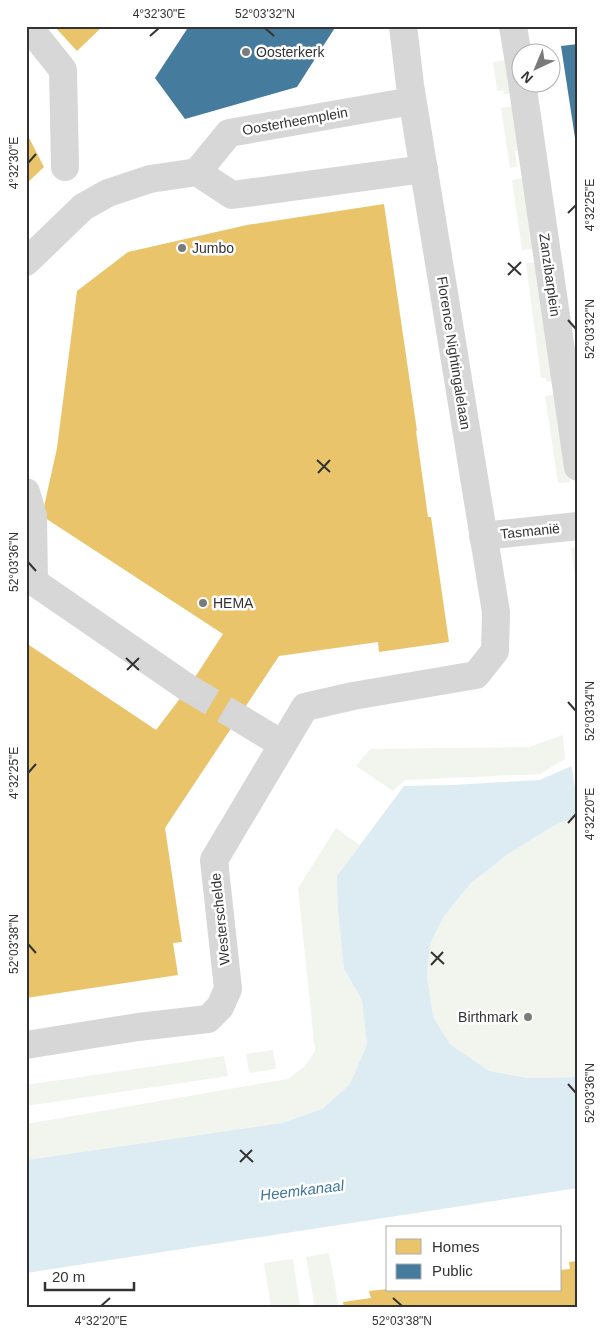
<svg xmlns="http://www.w3.org/2000/svg" width="604" height="1334" viewBox="0 0 604 1334" font-family="Arial,sans-serif">
  <rect width="100%" height="100%" fill="#fff"/>
  <!-- green -->
  <g fill="#f1f5ed">
    <path d="M508 60 512 93 504 94 503 90 497 91 493 62Z"/>
    <path d="M514 106 521 150 515 151 517 166 510 168 501 108Z"/>
    <path d="M525 178 536 249 522 250 512 180Z"/>
    <path d="M538 262 555 380 547 382 546 378H541L526 263Z"/>
    <path d="M557 394 570 482 558 483 545 396Z"/>
    <path d="M578 547V598L571 548Z"/>
    <path d="M563 735 565 759 540 774 405 780 393 791 356 766 370 749 529 747Z"/>
    <path d="M578 816V1077L528 1078 489 1071 450 1044 433 1017 427 976 430 944 444 916 471 883 508 854 555 825Z"/>
    <path d="M336 828 360 845 337 876 344 969 362 1000 367 1045 350 1084 322 1109 282 1123 26 1160V1124L288 1079 305 1066 315 1051 298 888Z"/>
    <path d="M273 1050 276 1069 249 1073 246 1054Z"/>
    <path d="M224 1056 228 1076 26 1106V1085Z"/>
    <path d="M329 1253 339 1308H315L306 1257Z"/>
    <path d="M293 1259 300 1308H271L264 1263Z"/>
  </g>
  <!-- water -->
  <path fill="#ddebf3" d="M578 763V816L555 825 508 854 471 883 444 916 430 944 427 976 433 1017 450 1044 489 1071 528 1078 578 1077V1188L26 1273V1160L282 1123 322 1109 350 1084 367 1045 362 1000 344 969 338 909 337 876 404 786 452 785 540 780Z"/>
  <!-- pier -->
  <path fill="#fff" d="M578 761V807L571 763Z"/>
  <!-- homes -->
  <g fill="#e9c46a">
    <path d="M54 26H103L77 51Z"/>
    <path d="M26 132 44 167 26 184Z"/>
    <path d="M384 204 417 431H416L428 517H431L449 642 379 652 378 642 279 656 165 828 182 942 173 943 178 975 26 998V643L156 730 188 688 223 634 42 516 57 448 77 291 128 252 247 225Z"/>
    <path d="M578 1261V1308H344L343 1302 371 1298 369 1291 388 1289V1290L421 1291 560 1290V1270L570 1269 569 1262Z"/>
  </g>
  <!-- public -->
  <g fill="#457b9d">
    <path d="M189 26H336L297 87 185 119 155 78Z"/>
    <path d="M578 44V151H577L561 46Z"/>
  </g>
  <g fill="none" stroke-linecap="round" stroke-linejoin="round">
    <!-- street-tunnel -->
    <path stroke="#d6d6d6" stroke-width="28" stroke-dasharray="28 14" stroke-linecap="butt" d="M188 688 239 718"/>
    <!-- street -->
    <g stroke="#d7d7d7" stroke-width="28">
      <path d="M28 26 63 70 65 167"/>
      <path d="M513 26 522 81"/>
      <path d="M522 82 578 467"/>
      <path d="M197 172 229 133 412 101"/>
      <path d="M26 262 83 207 108 193 150 179 197 172 232 195 424 169"/>
      <path d="M26 492 33 516 34 582"/>
      <path d="M483 536 578 526"/>
      <path d="M26 582H34L188 688"/>
      <path d="M239 718 282 744"/>
      <path d="M26 1045 138 1027 208 1019 220 1007 228 989 214 860 305 707 353 696 476 675 495 651 496 612 410 85 403 26"/>
    </g>
  </g>
  <!-- ticks -->
  <path fill="none" stroke="#333" stroke-width="2" d="M265 28 274 36M150 36 159 28M28 163 36 154M568 213 576 205M508 263 521 275M508 275 521 262M568 320 576 329M317 460 330 472M318 473 330 460M28 562 36 571M126 658 139 670M127 670 139 658M568 702 576 711M28 773 36 764M568 823 576 814M28 944 36 953M431 952 444 964M431 965 443 952M568 1084 576 1093M240 1150 253 1162M240 1162 252 1150M393 1298 402 1306M101 1306 110 1298"/>
  <!-- markers -->
  <g fill="#7a7a7a" stroke="#fff" stroke-width="2">
    <circle cx="246" cy="52" r="5"/>
    <circle cx="182" cy="248" r="5"/>
    <circle cx="203" cy="603" r="5"/>
    <circle cx="528" cy="1017" r="5"/>
  </g>
  <g text-anchor="middle" dominant-baseline="central" stroke-width="5" stroke-linejoin="round" paint-order="stroke">
    <!-- poi labels -->
    <g font-size="14" fill="#333" stroke="#fff" text-anchor="start">
      <text x="256" y="52">Oosterkerk</text>
      <text x="192" y="248">Jumbo</text>
      <text x="213" y="603">HEMA</text>
      <text x="518" y="1017" text-anchor="end">Birthmark</text>
    </g>
    <!-- street labels -->
    <g font-size="14" fill="#333" stroke="#fff">
      <text transform="translate(295 121) rotate(-10)">Oosterheemplein</text>
      <text transform="translate(550 275) rotate(82)">Zanzibarplein</text>
      <text transform="translate(454 353) rotate(81)">Florence Nightingalelaan</text>
      <text transform="translate(530 531) rotate(-6)">Tasmanië</text>
      <text transform="translate(220 919) rotate(-96)">Westerschelde</text>
    </g>
    <!-- water labels -->
    <g font-size="15" font-style="italic" fill="#3f7597" stroke="#fff">
      <text transform="translate(302 1190) rotate(-7)">Heemkanaal</text>
    </g>
  </g>
  <!-- border -->
  <rect width="604" height="1334" fill="none" stroke="#ffffff" stroke-width="55"/>
  <!-- legend -->
  <rect x="386" y="1226" width="175" height="65" fill="#ffffff" stroke="#adadad"/>
  <rect x="396" y="1239" width="25" height="15" fill="#e9c46a" stroke="#adadad"/>
  <text x="432" y="1252" font-size="15" fill="#333333">Homes</text>
  <rect x="396" y="1264" width="25" height="15" fill="#457b9d" stroke="#adadad"/>
  <text x="432" y="1276" font-size="15" fill="#333333">Public</text>
  <!-- north arrow -->
  <g transform="translate(536 68) rotate(224)"><circle r="24" fill="#ffffff" stroke="#adadad"/>
  <path d="M0-4L9 19L0 12L-9 19Z" fill="#7a7a7a"/>
  <text y="-8" font-size="14" font-weight="bold" text-anchor="middle" fill="#333333">N</text>
  </g>
  <!-- scale -->
  <path d="M45 1282v8h89v-8" fill="none" stroke="#333333" stroke-width="2.5"/>
  <text x="52" y="1282" font-size="15" fill="#333333" stroke="#ffffff" stroke-width="4" paint-order="stroke">20 m</text>
  <rect x="28" y="28" width="548" height="1278" fill="none" stroke="#333" stroke-width="2"/>
  <g font-size="12" text-anchor="middle" fill="#333">
    <text x="159" y="18">4°32'30"E</text>
    <text x="265" y="18">52°03'32"N</text>
    <text transform="translate(14 163) rotate(-90)" y="4">4°32'30"E</text>
    <text transform="translate(590 205) rotate(-90)" y="4">4°32'25"E</text>
    <text transform="translate(590 329) rotate(-90)" y="4">52°03'32"N</text>
    <text transform="translate(14 562) rotate(-90)" y="4">52°03'36"N</text>
    <text transform="translate(590 711) rotate(-90)" y="4">52°03'34"N</text>
    <text transform="translate(14 773) rotate(-90)" y="4">4°32'25"E</text>
    <text transform="translate(590 814) rotate(-90)" y="4">4°32'20"E</text>
    <text transform="translate(14 944) rotate(-90)" y="4">52°03'38"N</text>
    <text transform="translate(590 1093) rotate(-90)" y="4">52°03'36"N</text>
    <text x="101" y="1325">4°32'20"E</text>
    <text x="402" y="1325">52°03'38"N</text>
  </g>
</svg>
